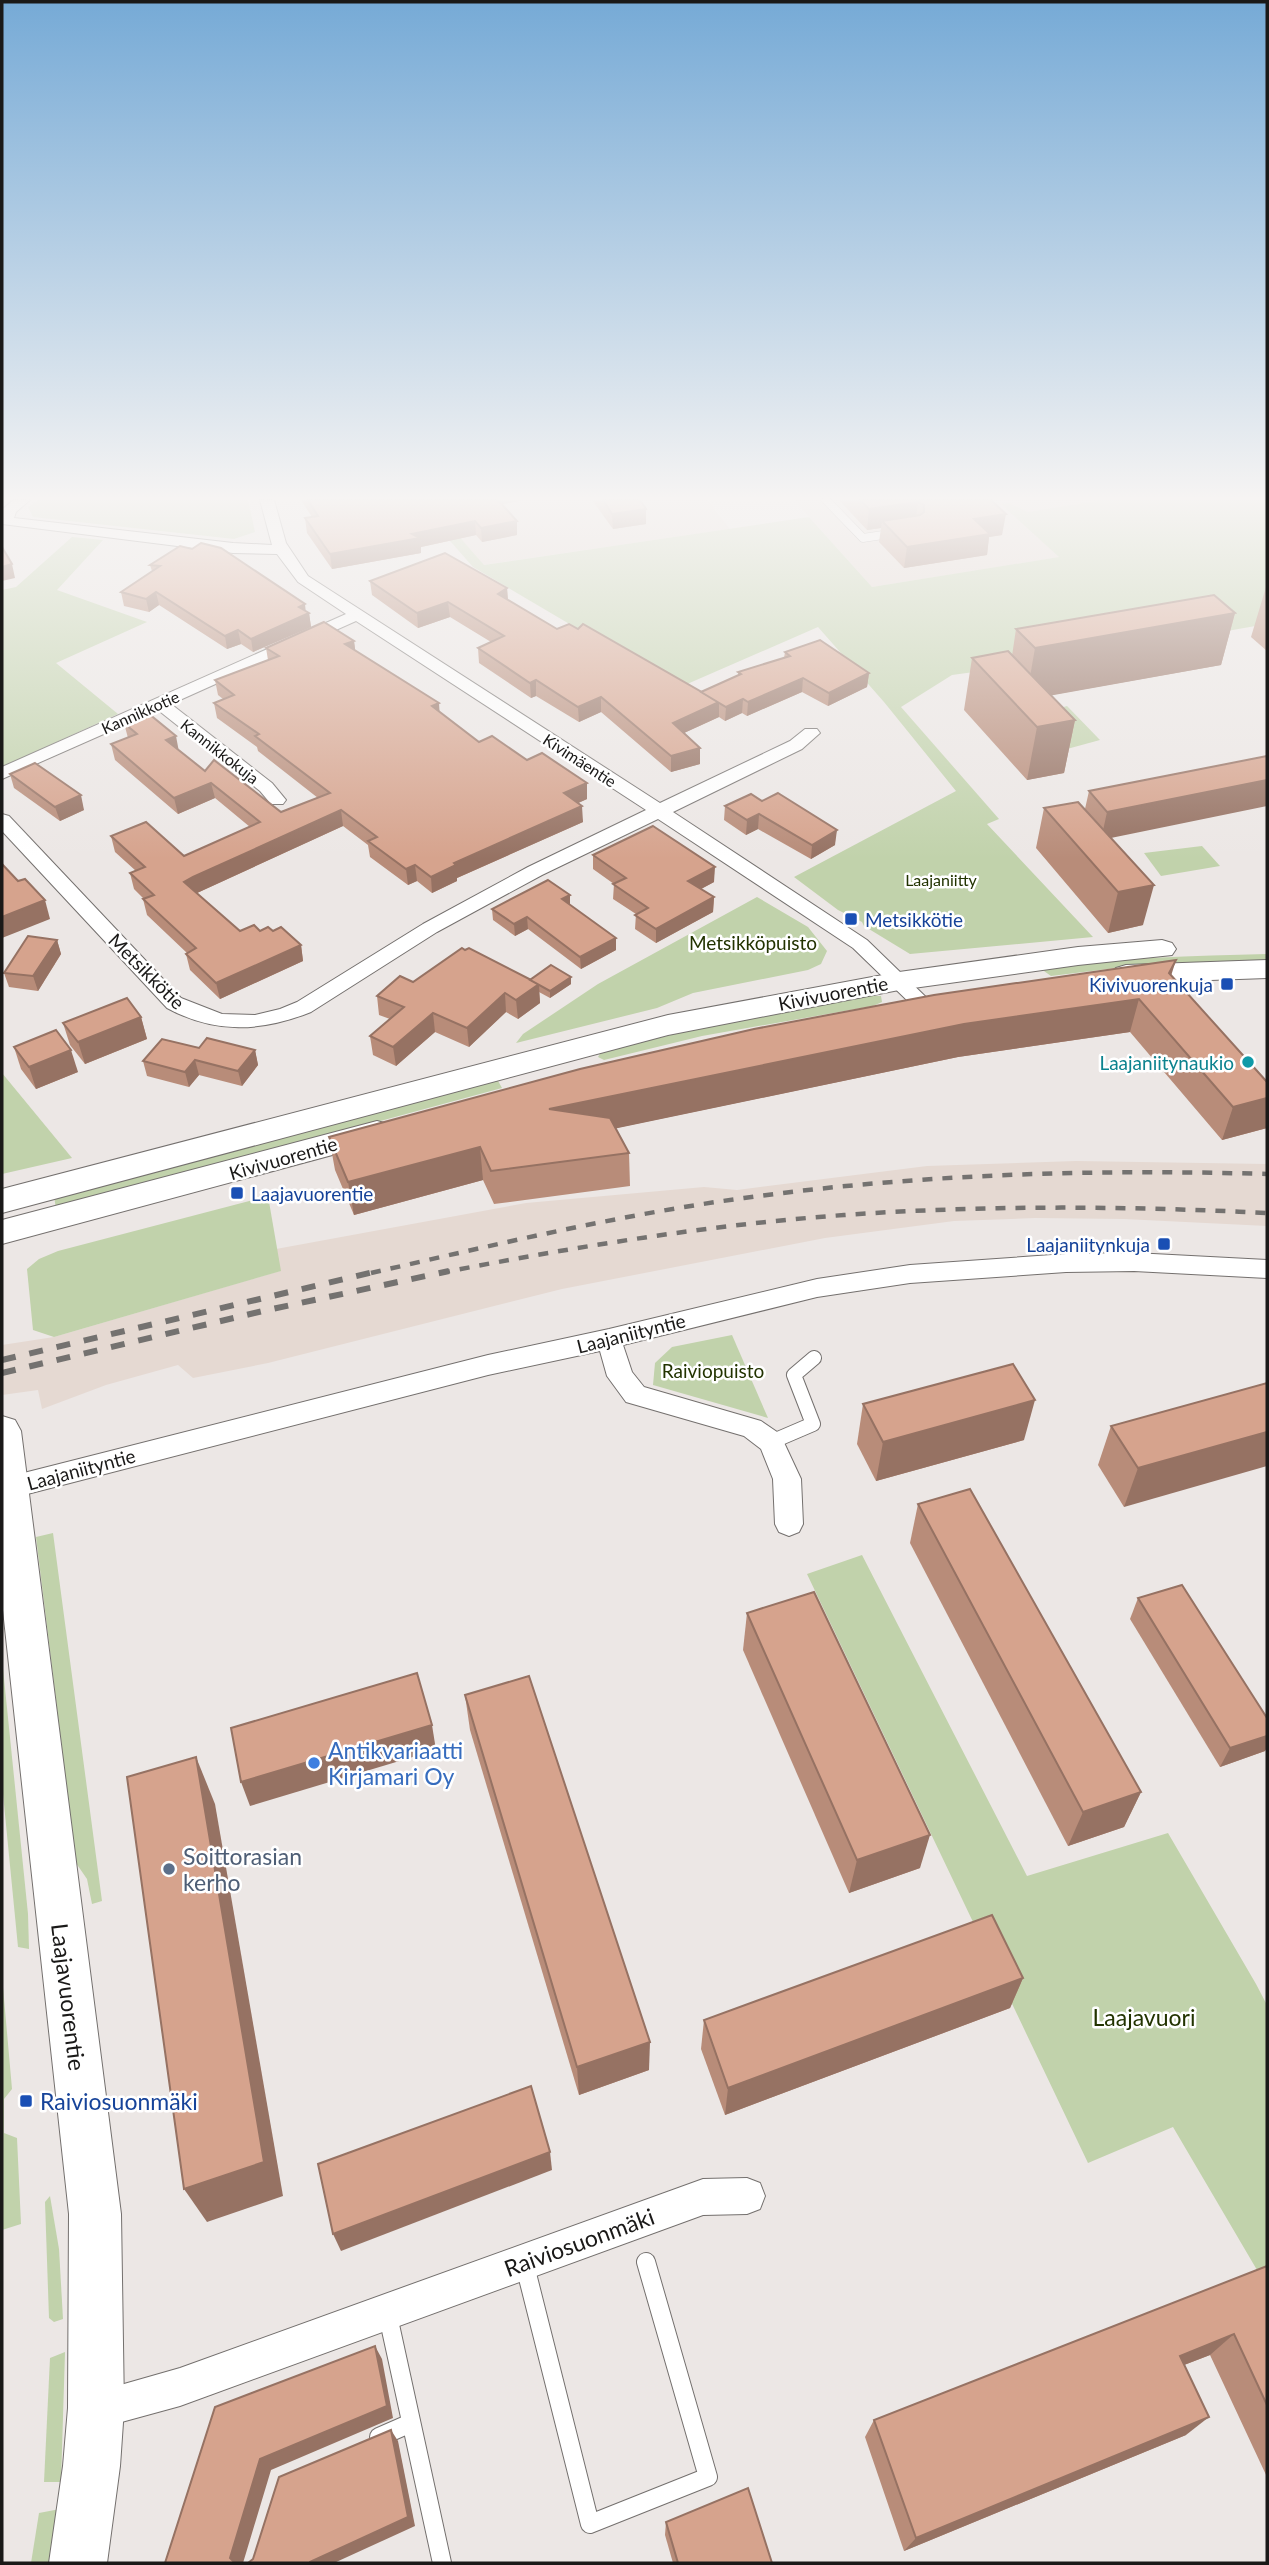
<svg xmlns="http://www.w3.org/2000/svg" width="1269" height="2565" viewBox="0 0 1269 2565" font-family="Lato,sans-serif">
  <rect width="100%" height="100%" fill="#ece7e5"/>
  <!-- built -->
  <g fill="#e5d9d2">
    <path d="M427 500H707L730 529 483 565Z"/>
    <path d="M794 500H1102L1028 512 1009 503 1002 504 1060 557 872 587Z"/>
    <path d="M1076 1161 1267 1164V1226L1124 1219 1035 1218 954 1221 825 1238 562 1289 268 1363 193 1378 178 1365 106 1385 42 1409 38 1390 2 1395V1345L54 1337 280 1271 276 1249 526 1203 704 1187 737 1190 927 1166Z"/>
  </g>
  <!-- green -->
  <g fill="#c1d2ab">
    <path d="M39 500H248L255 532 234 539 33 517 28 507Z"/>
    <path d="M414 500H427L484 565 809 517 872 587 1059 557 1001 504 1009 503 1028 512 1102 500H1267V624L1061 660 952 675 901 707 999 819 987 824 1093 937 910 954 864 926 862 922 838 910 794 877 956 791 884 702 818 627 678 688 473 567Z"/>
    <path d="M72 537 103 540 57 590 147 622 56 663 118 714 2 767V590L16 587Z"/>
    <path d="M1067 706 1100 740 1067 749 1053 710Z"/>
    <path d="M1202 846 1220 866 1161 876 1144 853Z"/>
    <path d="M757 897 808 927 827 951 821 964 808 970 693 993 657 1008 516 1043 523 1034 598 984Z"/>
    <path d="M1267 954V962L1124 967 1051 976 1044 971 1045 968C1119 957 1193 956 1267 954Z"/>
    <path d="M869 996H881L882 1002 873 1006 702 1036 604 1060 598 1057 601 1052 704 1027Z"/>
    <path d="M2 1073 72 1158 2 1174Z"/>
    <path d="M497 1079 502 1088 56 1209 54 1196Z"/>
    <path d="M268 1196 281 1271 54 1337 33 1330 27 1269 39 1259 58 1251Z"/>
    <path d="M732 1335 768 1418 653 1385 655 1363 672 1347Z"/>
    <path d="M53 1533 102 1901 92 1904 87 1879 76 1863 36 1537Z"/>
    <path d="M862 1555 1027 1876 1168 1833 1256 1984 1267 2005V2287L1173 2127 1088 2163 807 1574Z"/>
    <path d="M2 1659 28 1914 29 1949 18 1947 2 1784Z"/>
    <path d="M2 1976 12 2089 4 2099V2133L17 2138 21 2224 2 2230Z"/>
    <path d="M50 2196 59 2249 63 2319 54 2322 49 2318 45 2202Z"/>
    <path d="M65 2352 61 2482H44L50 2358Z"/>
    <path d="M60 2509 52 2563H31L39 2513Z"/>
  </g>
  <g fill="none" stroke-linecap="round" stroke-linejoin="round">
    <defs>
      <path id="lane-far2" d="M826 500 863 538 896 533"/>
      <path id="lane-far1" d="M771 1442 813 1424 794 1375 814 1358"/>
      <g id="lane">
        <path d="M524 2262 590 2524 708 2477 646 2262"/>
        <path d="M388 2316 442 2563"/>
        <path d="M379 2437 411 2423"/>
      </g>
      <g id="street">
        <path d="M13 500H30L16 512 14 518 233 543 272 545 260 500H274L286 543 308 576 660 803 790 741 805 729H817L820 733 802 749 673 812 867 940 932 1003 929 1008H915L853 948 658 819 542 875 437 932 311 1012C261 1032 215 1034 167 1008L2 831V814L9 816 181 998 222 1014 255 1015 280 1009 297 1002 423 924 528 867 646 810 356 621 171 704 272 783 286 800 283 804H271L260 791 158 710 2 779V767L346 614 298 582 277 554 233 553 2 524V510Z"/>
        <path d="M1134 1253 1267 1260V1278L1134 1271 1066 1272 910 1283 817 1297 623 1345 632 1372 644 1387 761 1421 780 1434 801 1479 803 1524 799 1532 789 1536 779 1532 775 1524 773 1479 761 1449 744 1436 626 1402 607 1376 600 1351 488 1375 8 1499 2 1497V1479L8 1477 488 1355 609 1329 817 1279 910 1265 1066 1254Z"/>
        <path d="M747 2178 760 2183 765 2196 760 2209 747 2214 703 2215 180 2406 96 2429 82 2424 77 2410 82 2396 180 2368 703 2179Z"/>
      </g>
      <g id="secondary">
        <path d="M1162 940 1172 943 1176 949 1172 955 1078 965 899 990 668 1035 2 1213V1189L668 1015 899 972 1078 947Z"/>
        <path d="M1267 960V978L1126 983 1116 980 1111 974 1116 968 1126 965Z"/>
        <path d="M377 1121 388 1124 393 1132 388 1140 2 1244V1220Z"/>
        <path d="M2 1416 15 1420 21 1431 121 2214 124 2408 120 2466 107 2563H49L63 2466 68 2408 69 2214 2 1601Z"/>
      </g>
    </defs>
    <!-- lane-far2 casing -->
    <use href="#lane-far2" stroke="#74706e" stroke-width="9"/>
    <!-- lane-far1 casing -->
    <use href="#lane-far1" stroke="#74706e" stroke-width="16"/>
    <!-- lane casing -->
    <use href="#lane" stroke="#74706e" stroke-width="20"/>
    <!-- street casing -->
    <use href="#street" stroke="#74706e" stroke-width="2"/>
    <!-- secondary casing -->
    <use href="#secondary" stroke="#74706e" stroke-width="2"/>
    <!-- lane-far2 -->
    <use href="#lane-far2" stroke="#fff" stroke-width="8"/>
    <!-- lane-far1 -->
    <use href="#lane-far1" stroke="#fff" stroke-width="14"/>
    <!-- lane -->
    <use href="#lane" stroke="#fff" stroke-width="18"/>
    <!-- street -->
    <use href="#street" fill="#fff" fill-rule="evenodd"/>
    <!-- secondary -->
    <use href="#secondary" fill="#fff" fill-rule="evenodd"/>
    <!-- rail-far1 -->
    <g stroke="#747270" stroke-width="4.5" stroke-dasharray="10 10" stroke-linecap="butt">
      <path d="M371 1273C494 1245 618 1215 744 1198 918 1174 1092 1169 1267 1174"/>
      <path d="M440 1273C574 1247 708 1225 844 1215 985 1205 1126 1206 1267 1213"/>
    </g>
    <!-- rail -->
    <g stroke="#747270" stroke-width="6" stroke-dasharray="14 14" stroke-linecap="butt">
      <path d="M2 1360 378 1271"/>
      <path d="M2 1373 263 1311 449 1271"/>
    </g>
  </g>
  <!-- wall -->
  <g fill="#b88c79">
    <path d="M301 500H524L502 504 517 521V535L482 542 476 535 421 547V553L332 569 307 533 305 518 312 517Z"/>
    <path d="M592 500H640L646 509V524L613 529Z"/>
    <path d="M839 500H991L1002 535 989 537 987 555 904 568 879 542 881 528 867 530Z"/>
    <path d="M180 546 306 611 309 613 311 627 253 652 241 644 227 649 159 605 149 612 124 606 121 592 152 571 150 565Z"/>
    <path d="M370 581 507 588 508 600 557 629 701 692 738 676V672L784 658 785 652 869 673 867 687 828 706 802 692 747 716 742 713 725 721 719 717 684 733 700 748V764L671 772 601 712 579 722 536 696 531 698 479 663 478 648 491 642 450 617 418 628 372 595Z"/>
    <path d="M1267 586V651L1251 637 1266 587Z"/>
    <path d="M1235 613 1221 665 1051 695 1075 720 1064 773 1027 780 964 710 972 658 1012 656 1016 629Z"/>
    <path d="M354 641 355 651 479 742 527 760 587 799 578 803 583 822 457 878V881L432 893 417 881 408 885 370 857 368 845 343 826 197 893 240 931H273L301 945 303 961 220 999 190 970 186 954 187 953 147 915 143 899H144L134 889 130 873 136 871 115 852 111 836 184 856 250 827 215 798 178 814 115 760 111 744 128 738 124 723 179 750 205 771 281 812 318 798 258 751 257 747 217 718 214 703 223 699 218 695 215 680 268 660 266 648Z"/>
    <path d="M1267 756 1111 838 1143 925 1108 933 1036 848 1044 808 1085 809 1089 791Z"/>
    <path d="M10 774 84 810 60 821 14 788Z"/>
    <path d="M751 794 835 845 811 859 758 829 746 835 724 820 725 806Z"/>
    <path d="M593 855 714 882 701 889 714 897 713 912 656 943 635 929 636 914 613 899 614 884 593 869Z"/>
    <path d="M570 906 616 938V950L581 969 528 929 515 936 493 920 492 909Z"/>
    <path d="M57 940 61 954 38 991 9 987 4 973Z"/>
    <path d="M1171 976 1267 1128 1222 1140 1130 1032 958 1057 616 1128 629 1153 630 1186 494 1204 483 1180 354 1215 335 1170 329 1137Z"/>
    <path d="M530 980 571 984 550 998 539 992 540 1003 518 1019 506 1012 469 1047 435 1032 396 1066 373 1055 370 1036 390 1019 379 1015 377 996 413 982Z"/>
    <path d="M141 1017 147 1039 85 1064 70 1045 63 1023Z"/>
    <path d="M14 1047 78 1072 36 1089 21 1069Z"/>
    <path d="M199 1048 255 1050 258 1065 242 1086 199 1075 189 1087 147 1076 143 1061Z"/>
    <path d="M1267 1383 1124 1507 1098 1465 1111 1426Z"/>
    <path d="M863 1404 1024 1440 876 1481 857 1444Z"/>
    <path d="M918 1504 1141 1792 1124 1827 1068 1846 910 1543Z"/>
    <path d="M1138 1598 1265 1751 1220 1767 1130 1619Z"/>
    <path d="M747 1613 920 1868 849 1893 743 1650Z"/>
    <path d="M465 1695 649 2070 579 2095 470 1730Z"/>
    <path d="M1023 1978 1010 2008 725 2115 701 2049 704 2020Z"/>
    <path d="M1267 2266V2477L1210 2355 1184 2365 1186 2435 904 2551 865 2437 874 2420Z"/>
    <path d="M666 2522 772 2563H673L665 2535Z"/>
  </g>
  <!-- shaded-wall -->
  <g fill="#967263">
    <path d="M491 500H524L492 506Z"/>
    <path d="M918 502 915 524 882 521 881 528 867 530 869 509Z"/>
    <path d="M646 509V524L613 529 612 514Z"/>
    <path d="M1006 514 1002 535 989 537 987 555 904 568 907 547 974 519Z"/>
    <path d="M475 521 476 535 421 547V553L332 569 330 554 412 534Z"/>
    <path d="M517 521V535L482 542 481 528Z"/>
    <path d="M12 564 15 578 2 581V567Z"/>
    <path d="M507 588 508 603 498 594Z"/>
    <path d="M156 592 159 605 149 612 146 599Z"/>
    <path d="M448 602 450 617 418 628 417 613Z"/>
    <path d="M305 604 306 614 309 613 311 627 253 652 251 639 299 607Z"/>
    <path d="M1235 613 1221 665 1026 700 1035 648Z"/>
    <path d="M238 630 241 644 227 649 225 636Z"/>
    <path d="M354 641 356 656 345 644Z"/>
    <path d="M869 673 867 687 828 706 829 693Z"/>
    <path d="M803 678 802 692 747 716 748 702Z"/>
    <path d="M536 680V696L531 698 530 683Z"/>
    <path d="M601 697V712L579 722 578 707Z"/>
    <path d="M743 699 742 713 725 721 726 707Z"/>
    <path d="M719 702V717L673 738V723Z"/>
    <path d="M439 703 440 719 432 706Z"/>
    <path d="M1075 720 1064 773 1027 780 1037 727Z"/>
    <path d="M176 736 179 752 166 740Z"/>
    <path d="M700 748V764L671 772V756Z"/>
    <path d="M1267 780V806L1101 840 1107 812Z"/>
    <path d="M211 783 215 798 178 814 174 798Z"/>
    <path d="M587 783V799L565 809 564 793Z"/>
    <path d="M81 795 84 810 60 821 55 807Z"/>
    <path d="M582 806 583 822 457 878V881L432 893 431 877 454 863Z"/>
    <path d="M341 810 343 826 197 893 184 882 193 877Z"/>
    <path d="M759 814 758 829 746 835 747 820Z"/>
    <path d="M837 830 835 845 811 859 812 845Z"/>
    <path d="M415 865 417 881 408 885 406 869Z"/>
    <path d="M715 867 714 882 688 896V881Z"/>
    <path d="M1154 885 1143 925 1108 933 1118 892Z"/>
    <path d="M570 895V907L562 899Z"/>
    <path d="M714 897 713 912 656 943V929Z"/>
    <path d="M45 900 50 919 2 938V917Z"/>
    <path d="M527 917 528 929 515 936 514 924Z"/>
    <path d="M616 938V950L581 969 580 957Z"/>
    <path d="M57 940 61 954 38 991 33 976Z"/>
    <path d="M301 945 303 961 220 999 216 983Z"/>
    <path d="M1176 960 1166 992 1169 973Z"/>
    <path d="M571 977V984L550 998V991Z"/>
    <path d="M539 984 540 1003 518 1019 516 1000Z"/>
    <path d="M505 993 506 1012 469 1047 467 1028Z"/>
    <path d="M1139 999 1130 1032 958 1057 551 1142 549 1109 964 1024Z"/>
    <path d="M433 1013 435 1032 396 1066 393 1047Z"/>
    <path d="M141 1017 147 1039 85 1064 78 1042Z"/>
    <path d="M71 1050 78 1072 36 1089 29 1067Z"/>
    <path d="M255 1050 258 1065 242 1086 238 1071Z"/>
    <path d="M195 1060 199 1075 189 1087 185 1072Z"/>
    <path d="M1267 1098V1128L1222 1140 1233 1107Z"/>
    <path d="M480 1147 483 1180 354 1215 348 1182Z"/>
    <path d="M1035 1400 1024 1440 876 1481 883 1442Z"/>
    <path d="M1267 1432V1466L1124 1507 1138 1468Z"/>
    <path d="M432 1725 436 1750 250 1806 241 1782Z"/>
    <path d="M1267 1736V1748L1265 1751 1220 1767 1230 1748Z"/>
    <path d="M196 1757 215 1804 283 2196 207 2222 184 2189Z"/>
    <path d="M1141 1792 1124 1827 1068 1846 1083 1812Z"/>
    <path d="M930 1835 920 1868 849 1893 857 1860Z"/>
    <path d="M1023 1978 1010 2008 725 2115 728 2088Z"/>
    <path d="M650 2042 649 2070 579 2095 577 2067Z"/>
    <path d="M550 2152 552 2170 341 2251 333 2234Z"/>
    <path d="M1234 2334 1210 2355 1158 2375 1180 2356Z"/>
    <path d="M375 2346 382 2359 393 2418 271 2470 243 2563H235L230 2558 260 2459Z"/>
    <path d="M1209 2417 1186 2435 904 2551 916 2538Z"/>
    <path d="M391 2430 398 2441 415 2526 334 2563H310Z"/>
  </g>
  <!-- building -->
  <g fill="#d6a38d" stroke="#967263" stroke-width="2">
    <path d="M308 500H498L517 521 481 528 475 521 412 534 420 538 330 554 305 518 318 516Z"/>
    <path d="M603 500H640L646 509 612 514Z"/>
    <path d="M860 500H991L1006 514 974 519 990 534 907 547 882 521 920 515 924 512V505L918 502 869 509Z"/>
    <path d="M201 543 221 548 305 604 299 607 309 613 251 639 238 630 225 636 156 592 146 599 121 592 160 566 150 565 180 546 192 549Z"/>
    <path d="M2 547 12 564 2 567Z"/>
    <path d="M445 553 507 588 498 594 557 629 569 624 578 629 583 624 719 702 673 723 700 748 671 756 601 697 578 707 536 680 530 683 478 648 504 636 448 602 417 613 370 581Z"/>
    <path d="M1214 595 1235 613 1035 648 1016 629Z"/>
    <path d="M324 622 354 641 345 644 439 703 432 706 479 742 492 736 527 760 542 753 587 783 564 793 582 806 454 863 456 865 431 877 415 865 406 869 368 841 377 837 341 810 193 877 184 882 240 931 254 925 260 931 268 927 273 931 281 927 301 945 216 983 186 954 196 948 143 899 154 895 130 873 145 867 111 836 146 822 184 856 260 822 211 783 174 798 111 744 137 734 124 723 149 714 176 736 166 740 205 771 214 760 281 812 330 793 255 736 259 734 214 703 234 695 215 680 279 656 266 648Z"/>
    <path d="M820 640 869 673 829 693 803 678 748 702 743 699 726 707 701 692 741 674 738 672 790 656 785 652Z"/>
    <path d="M1008 651 1075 720 1037 727 972 658Z"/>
    <path d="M1267 756V780L1107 812 1089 791Z"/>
    <path d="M35 763 81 795 55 807 10 774Z"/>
    <path d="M778 793 837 830 812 845 759 814 747 820 725 806 751 794 762 801Z"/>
    <path d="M1078 802 1154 885 1118 892 1044 808Z"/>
    <path d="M653 826 715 867 688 881 714 897 656 929 635 915 648 908 613 884 626 878 593 855Z"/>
    <path d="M2 864 18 881 25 879 45 900 2 917Z"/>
    <path d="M548 880 570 895 562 899 616 938 580 957 527 917 514 924 492 909Z"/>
    <path d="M28 936 57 940 33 976 4 973Z"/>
    <path d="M462 948 465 950 469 948 539 984 516 1000 505 993 467 1028 433 1013 393 1047 370 1036 404 1007 377 996 400 976 413 982Z"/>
    <path d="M1176 960 1169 973 1267 1082V1098L1233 1107 1139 999 964 1024 549 1109 610 1118 629 1153 491 1171 480 1147 348 1182 329 1137 580 1069 754 1029 934 995Z"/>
    <path d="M551 965 571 977 550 991 530 980Z"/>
    <path d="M127 998 141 1017 78 1042 63 1023Z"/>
    <path d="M56 1030 71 1050 29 1067 14 1047Z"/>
    <path d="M207 1038 255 1050 238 1071 195 1060 185 1072 143 1061 162 1039 199 1048Z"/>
    <path d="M1013 1364 1035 1400 883 1442 863 1404Z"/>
    <path d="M1267 1383V1432L1138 1468 1111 1426Z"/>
    <path d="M970 1489 1141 1792 1083 1812 918 1504Z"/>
    <path d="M1182 1585 1267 1718V1736L1230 1748 1138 1598Z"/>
    <path d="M814 1592 930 1835 857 1860 747 1613Z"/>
    <path d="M417 1673 432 1725 241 1782 231 1728Z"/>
    <path d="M529 1676 650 2042 577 2067 465 1695Z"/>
    <path d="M196 1757 264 2162 184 2189 127 1777Z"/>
    <path d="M992 1915 1023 1978 728 2088 704 2020Z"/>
    <path d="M531 2086 550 2152 333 2234 318 2164Z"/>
    <path d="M1267 2266V2405L1234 2334 1180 2356 1209 2417 916 2538 874 2420Z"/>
    <path d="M375 2346 387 2406 260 2459 230 2558 235 2563H165L215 2407Z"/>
    <path d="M391 2430 408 2517 310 2562V2563H248L253 2559 279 2477Z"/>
    <path d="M748 2488 772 2563H678L666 2522Z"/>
  </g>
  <!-- sky -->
  <linearGradient id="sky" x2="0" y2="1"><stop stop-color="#76aad6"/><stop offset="0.58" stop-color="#f6f4f3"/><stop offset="1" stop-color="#f6f4f3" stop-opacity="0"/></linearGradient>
  <rect width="1269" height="859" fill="url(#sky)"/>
  <!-- markers -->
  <g fill="#1a4fb4" stroke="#fff" stroke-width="2.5">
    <rect x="844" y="912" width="14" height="14" rx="3.5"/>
    <rect x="1220" y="977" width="14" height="14" rx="3.5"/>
    <rect x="230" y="1186" width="14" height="14" rx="3.5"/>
    <rect x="1157" y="1237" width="14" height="14" rx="3.5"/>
    <rect x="19" y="2094" width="14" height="14" rx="3.5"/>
  </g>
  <circle fill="#0f9aa8" stroke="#fff" stroke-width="2.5" cx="1248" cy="1062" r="7"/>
  <circle fill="#3f7fe0" stroke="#fff" stroke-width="2.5" cx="314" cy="1763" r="7"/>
  <circle fill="#5c6f8a" stroke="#fff" stroke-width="2.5" cx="169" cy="1869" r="7"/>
  <g text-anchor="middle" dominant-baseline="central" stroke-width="5" stroke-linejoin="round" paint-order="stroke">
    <!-- far-street labels -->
    <g font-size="16" fill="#1a1918" stroke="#fff">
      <text transform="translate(140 712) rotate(-24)">Kannikkotie</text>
      <text transform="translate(220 751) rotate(38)">Kannikkokuja</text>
      <text transform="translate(580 760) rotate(33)">Kivimäentie</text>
    </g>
    <!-- far-park labels -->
    <g font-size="16" fill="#230" stroke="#fff">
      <text x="941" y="879">Laajaniitty</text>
    </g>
    <!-- transit labels -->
    <g font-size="19" fill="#164399" stroke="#fff" text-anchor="start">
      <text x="865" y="919">Metsikkötie</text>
      <text x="1213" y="984" text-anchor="end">Kivivuorenkuja</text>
      <text x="251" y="1193">Laajavuorentie</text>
      <text x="1150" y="1244" text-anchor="end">Laajaniitynkuja</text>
    </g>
    <!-- park labels -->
    <g font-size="19" fill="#230" stroke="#fff">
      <text x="753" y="942">Metsikköpuisto</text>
      <text x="713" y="1370">Raiviopuisto</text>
    </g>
    <!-- street labels -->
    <g font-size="19" fill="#1a1918" stroke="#fff">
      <text transform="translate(147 971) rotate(45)">Metsikkötie</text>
      <text transform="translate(833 993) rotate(-11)">Kivivuorentie</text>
      <text transform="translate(283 1158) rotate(-16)">Kivivuorentie</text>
      <text transform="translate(631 1333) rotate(-14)">Laajaniityntie</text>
      <text transform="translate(81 1469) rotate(-15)">Laajaniityntie</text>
    </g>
    <!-- culture labels -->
    <g font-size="19" fill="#0d838f" stroke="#fff" text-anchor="end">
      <text x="1234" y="1062">Laajaniitynaukio</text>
    </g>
    <!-- near-shop labels -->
    <g font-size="23" fill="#366cbe" stroke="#fff" text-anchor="start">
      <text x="328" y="1750">Antikvariaatti<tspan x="328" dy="26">Kirjamari Oy</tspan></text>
    </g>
    <!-- near-service labels -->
    <g font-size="23" fill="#4e5e75" stroke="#fff" text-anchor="start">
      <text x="183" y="1856">Soittorasian<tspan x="183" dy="26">kerho</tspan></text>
    </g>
    <!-- near-street labels -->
    <g font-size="23" fill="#1a1918" stroke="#fff">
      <text transform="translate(69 1997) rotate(83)">Laajavuorentie</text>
      <text transform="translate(579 2242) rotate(-20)">Raiviosuonmäki</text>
    </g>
    <!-- near-park labels -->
    <g font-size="23" fill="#230" stroke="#fff">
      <text x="1144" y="2017">Laajavuori</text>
    </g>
    <!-- near-transit labels -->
    <g font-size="23" fill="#164399" stroke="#fff" text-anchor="start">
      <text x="40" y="2101">Raiviosuonmäki</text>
    </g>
  </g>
  <!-- border -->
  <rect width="1269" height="2565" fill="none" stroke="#1a1918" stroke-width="7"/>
</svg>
